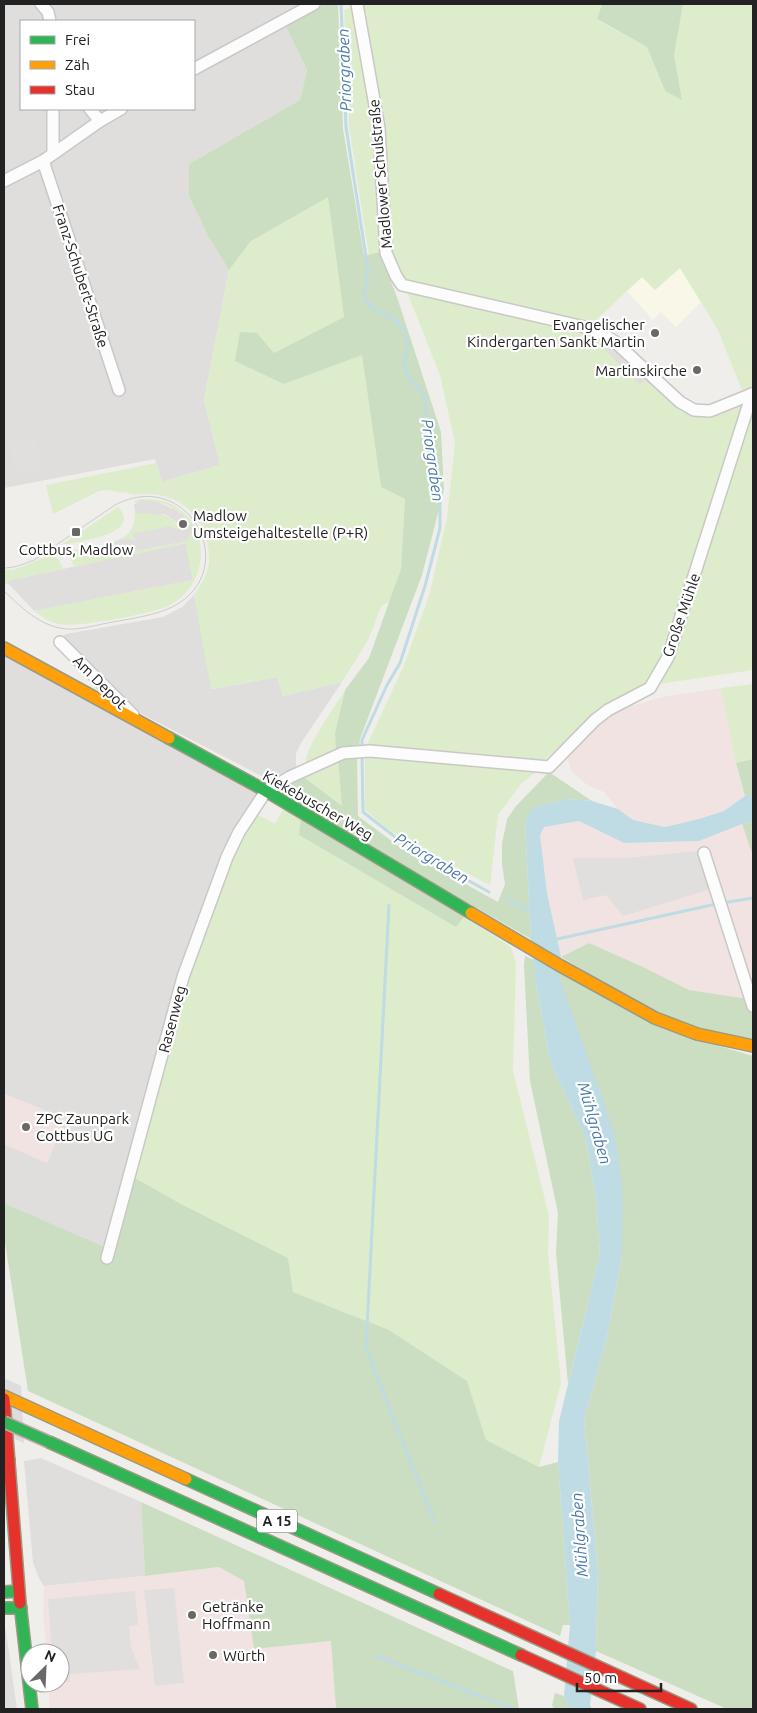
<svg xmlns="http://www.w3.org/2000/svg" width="757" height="1713" viewBox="0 0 757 1713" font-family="Ubuntu,sans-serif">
  <rect width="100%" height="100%" fill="#f0eeeb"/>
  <!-- residential -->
  <g fill="#dfdedc" fill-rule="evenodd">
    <path d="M4 4H314V11L286 27 307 70 300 100 189 164V196L208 236 229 270 204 400 220 465 162 482 155 459 4 488ZM21 21H194V109H21Z"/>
    <path d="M186 543 193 580 34 611 6 581Z"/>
    <path d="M194 595 212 689 277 677 283 696 342 682 301 743 296 754V768L271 781 140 713 59 638 66 634 163 617 182 607Z"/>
    <path d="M4 655 260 793 227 848 105 1247 4 1203V1144L46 1162 66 1119 4 1094Z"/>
    <path d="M41 1458 141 1502 145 1576 44 1586 40 1580 33 1563 24 1461Z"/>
    <path d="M4 1628 6 1631 17 1709H4Z"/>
  </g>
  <!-- commercial -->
  <g fill="#f1e3e1">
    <path d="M721 688 736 763 745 796 724 811 699 819 665 827 633 820 618 809 604 792 589 786 573 773 566 756 604 719 628 707 663 697Z"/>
    <path d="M579 821 624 843 699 841 742 824 753 856V975L748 976V999L689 990 641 966 589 943 561 957 547 893 540 835 544 827Z"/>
    <path d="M4 1094 66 1119 47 1163 4 1144Z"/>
    <path d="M219 1567 244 1581 254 1649 332 1641 336 1709H49V1683H60V1653H47L43 1616 44 1586 145 1576Z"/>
  </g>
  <!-- education -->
  <path fill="#f8f7e8" d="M680 268 701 302 676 327 661 312 653 320 627 291 642 277 655 290Z"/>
  <!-- grass -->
  <g fill="#ddeccb">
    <path d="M361 4H602L597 20 647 47 665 91 682 99 674 55 683 4H753V388L743 393 718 330 680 268 655 290 642 277 592 324 405 279 398 272 390 253 389 178 375 73Z"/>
    <path d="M352 7 378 148 383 196 380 252 369 256 349 126 344 10Z"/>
    <path d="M328 196 344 317 274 353 257 333 284 384 362 354 381 487 405 499 401 569 390 602 382 605 368 640 342 682 283 696 277 677 211 689 194 595C201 584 209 573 209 560 210 532 194 505 167 497 161 495 155 494 148 494 140 493 133 497 126 492 119 494 111 488 99 491L53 514 46 485 156 463 162 482 220 465 204 400 229 270 251 241Z"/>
    <path d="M407 292 589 333 611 343 646 378 682 410 697 416 716 415 745 404 663 658 645 684 602 709 543 761 366 747 402 670 429 596 447 518 455 443 440 375Z"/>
    <path d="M753 400V670L659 684Z"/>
    <path d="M143 499C156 499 169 501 179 509 206 527 208 571 185 593 180 599 171 605 163 608 143 615 77 628 58 624 49 622 41 616 34 611L193 580 185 543 74 567 67 551 80 549 85 551 104 547 107 543 113 542 115 546 135 551 187 541 182 514C165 501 156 501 136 504L134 500Z"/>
    <path d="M118 507C144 534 76 542 61 545Z"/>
    <path d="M135 511C140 514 142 513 147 513 161 514 172 515 179 528L177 532 131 534 136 541 123 538C133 531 135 523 135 511Z"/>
    <path d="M53 555 59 560 63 569 11 580 6 585 4 584V570C22 571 36 558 53 555Z"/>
    <path d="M753 684V759L736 763 721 688Z"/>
    <path d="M345 690 335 733 336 753 306 765C302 751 337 704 345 690Z"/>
    <path d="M365 755 538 770 521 784 498 815 490 885 410 844 384 826 365 810Z"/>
    <path d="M338 759 343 807 302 776Z"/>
    <path d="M284 808 301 817 299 835 456 927 464 917 511 947 516 963 513 1071 549 1216 548 1253 561 1383 539 1467 485 1440 467 1381 389 1330 293 1292 288 1258 181 1204 135 1178 162 1069 188 976 234 850 258 815 275 824Z"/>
  </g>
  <!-- forest -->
  <g fill="#cbdec1">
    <path d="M324 4H338L343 129 364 256 380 252 398 300 441 432 444 490 422 575 360 739 359 747 336 753 335 733 345 690 369 658 401 569 405 499 381 487 362 355 284 384 235 361 240 332 257 333 274 353 344 317 328 197 251 241 229 270 208 236 189 196V164L300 100 307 70 286 27 314 11 317 7Z"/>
    <path d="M602 4H683L674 55 682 100 665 91 647 47 597 19Z"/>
    <path d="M357 755 358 816 404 850 498 902 505 884 502 864V844L507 819 516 806 549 772 592 801 567 799 533 808 525 822 531 939 272 790 302 776 342 806 338 759Z"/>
    <path d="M753 759V796H745L736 763Z"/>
    <path d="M301 817 464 917 456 927 299 835Z"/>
    <path d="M753 822V856L742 824Z"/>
    <path d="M589 943 641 966 689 990 748 999 753 1018V1041L667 1020 561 957Z"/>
    <path d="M525 956 534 960 537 991 551 1064 585 1136 596 1198 600 1254 568 1384 556 1253 558 1213 530 1081 524 965Z"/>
    <path d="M557 971 709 1043 753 1056V1709H727L596 1651 598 1571 584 1420 607 1337 622 1255Z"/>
    <path d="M135 1178 181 1204 288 1258 293 1292 389 1330 467 1381 486 1440 539 1467 558 1462 570 1625H563L560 1636 28 1391 4 1236V1203L105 1247 115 1249Z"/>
    <path d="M141 1502 513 1671 519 1709H336L331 1641 254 1649 244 1581 219 1567 145 1576Z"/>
    <path d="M555 1693 564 1696 570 1709H554L552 1705Z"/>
  </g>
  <!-- parking -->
  <g fill="#e0dfde">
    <path d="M611 343 646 379 640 385 606 351Z"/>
    <path d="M35 437 42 470 16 475 9 443Z"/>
    <path d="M140 500 157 502 174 509 182 514 193 530 187 541 135 551 115 546 113 542 123 538 136 540 131 534 171 526 177 531 179 528 176 522 168 516 163 514 157 516 148 513 139 514 135 511 134 504H137Z"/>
    <path d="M697 851 711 889 623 916 606 895 583 900 573 858H627Z"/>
    <path d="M174 1588 184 1683 155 1686 144 1590Z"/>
    <path d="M135 1591 138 1625 129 1626 131 1648 140 1669 70 1674V1682H60V1653H52L48 1599Z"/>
  </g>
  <!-- water -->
  <path fill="#bfdbe3" d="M745 796H753V822L742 824 699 841 624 843 579 821 544 827 540 835 547 893 561 957 557 971 614 1131 623 1193 622 1255 607 1337 584 1420 598 1571 596 1651 590 1705 592 1709H570L564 1696 570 1625 558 1462 559 1421 600 1254 596 1198 585 1136 551 1064 537 991 531 939 525 822 532 808 567 799 592 801 618 809 633 820 665 827 699 819 724 811Z"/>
  <!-- pier -->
  <path fill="#dedddd" d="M4 1378 21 1386 24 1443 4 1434Z"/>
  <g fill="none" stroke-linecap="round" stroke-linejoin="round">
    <!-- stream -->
    <g stroke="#bfdbe3" stroke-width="3">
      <path d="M341 4 346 127 368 270 364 296 373 309 396 320 405 331 408 346 404 362 409 378 423 393 440 490V528L425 586 400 663 387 685 362 740V748"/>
      <path d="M362 754 363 812 408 847 489 892"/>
      <path d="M506 899 533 912"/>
      <path d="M389 905 366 1346 386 1400 435 1523"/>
      <path d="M553 940 716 904 753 898"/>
      <path d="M376 1656 514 1709"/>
    </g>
    <defs>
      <g id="street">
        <path d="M41 4 48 12 50 21"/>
        <path d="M357 4 379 128 386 253 396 276 402 285 593 329 614 341 680 402 694 410 710 411 752 394"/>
        <path d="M194 69 314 4"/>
        <path d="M90 109 100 121"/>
        <path d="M53 153V109"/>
        <path d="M43 161 119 390"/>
        <path d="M4 181 43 161 100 121 121 109"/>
        <path d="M60 642 133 715"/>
        <path d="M704 853 753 1006"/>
        <path d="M107 1258 183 977 227 857 239 832 266 791 290 777 343 753 370 751 549 767 595 720 608 710 650 688 668 657 752 394"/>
      </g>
      <g id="fast">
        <path d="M169 738 266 791 471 913"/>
        <path d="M49 1442 521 1655"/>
        <path d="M4 1467 9 1460"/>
        <path d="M186 1479 439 1594"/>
        <path d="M4 1592 19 1591"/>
        <path d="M20 1603 32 1709"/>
        <path d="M4 1608H21"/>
      </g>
      <g id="slow">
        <path d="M4 648 169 738"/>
        <path d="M471 913 559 965 655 1018 697 1034 753 1046"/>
        <path d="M4 1396 186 1479"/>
      </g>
      <g id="jam">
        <path d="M4 1399 20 1603"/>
        <path d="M439 1594 691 1709"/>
        <path d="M521 1655 640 1709"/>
      </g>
    </defs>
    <!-- street casing -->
    <use href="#street" stroke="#c9c8c7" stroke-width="14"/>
    <!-- fast casing -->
    <use href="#fast" stroke="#999a82" stroke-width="14"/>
    <!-- slow casing -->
    <use href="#slow" stroke="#999a82" stroke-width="14"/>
    <!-- jam casing -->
    <use href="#jam" stroke="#999a82" stroke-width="14"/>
    <!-- street -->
    <use href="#street" stroke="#fdfcfc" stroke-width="11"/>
    <!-- fast -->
    <use href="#fast" stroke="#30b455" stroke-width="11"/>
    <!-- slow -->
    <use href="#slow" stroke="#ff9f0a" stroke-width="11"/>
    <!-- jam -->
    <use href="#jam" stroke="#e5322d" stroke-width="11"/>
    <!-- tram -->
    <path stroke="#ccc" stroke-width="1" d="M4 568C15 568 24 564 34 560L115 505C189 466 244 571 172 607 157 615 129 619 113 622 100 624 88 628 75 629 45 631 24 610 4 591"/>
    <defs>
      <path id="fast-bridge" d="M4 1422 49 1442"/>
    </defs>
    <!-- fast-bridge casing -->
    <use href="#fast-bridge" stroke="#c5a2ac" stroke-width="14" stroke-linecap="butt"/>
    <!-- fast-bridge -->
    <use href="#fast-bridge" stroke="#30b455" stroke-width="11"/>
  </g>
  <!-- markers -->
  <g fill="#6a6968" stroke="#fff" stroke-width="2">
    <circle cx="655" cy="333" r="5"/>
    <circle cx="697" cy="370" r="5"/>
    <circle cx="183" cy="524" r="5"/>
    <rect x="71" y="527" width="10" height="10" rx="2.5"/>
    <circle cx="26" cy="1127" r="5"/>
    <circle cx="192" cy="1615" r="5"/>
    <circle cx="213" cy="1655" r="5"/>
  </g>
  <g text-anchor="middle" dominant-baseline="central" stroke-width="4.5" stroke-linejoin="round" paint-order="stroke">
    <!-- shield labels -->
    <rect fill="#fff" stroke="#646464" stroke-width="1" x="257" y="1509.5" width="40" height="23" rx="4"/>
    <g font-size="14" font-weight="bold" fill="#222">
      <text x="277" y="1521">A 15</text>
    </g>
    <!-- street labels -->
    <g font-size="15" fill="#222" stroke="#fff">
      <text transform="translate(380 174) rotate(-95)">Madlower Schulstraße</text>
      <text transform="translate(81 276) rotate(72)">Franz-Schubert-Straße</text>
      <text transform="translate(681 615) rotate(-71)">Große Mühle</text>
      <text transform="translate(100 682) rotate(45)">Am Depot</text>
      <text transform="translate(318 805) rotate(30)">Kiekebuscher Weg</text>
      <text transform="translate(172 1019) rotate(-75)">Rasenweg</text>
    </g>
    <!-- poi labels -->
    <g font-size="15" fill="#222" stroke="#fff" text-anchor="start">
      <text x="645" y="324" text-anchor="end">Evangelischer<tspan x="645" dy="17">Kindergarten Sankt Martin</tspan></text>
      <text x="687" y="370" text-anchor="end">Martinskirche</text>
      <text x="193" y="515">Madlow<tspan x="193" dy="17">Umsteigehaltestelle (P+R)</tspan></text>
      <text x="76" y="549" text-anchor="middle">Cottbus, Madlow</text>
      <text x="36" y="1118">ZPC Zaunpark<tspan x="36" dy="17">Cottbus UG</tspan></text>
      <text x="202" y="1606">Getränke<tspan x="202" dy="17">Hoffmann</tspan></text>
      <text x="223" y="1655">Würth</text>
    </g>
    <!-- water labels -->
    <g font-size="16" font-style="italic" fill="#4a7aab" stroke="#fff">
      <text transform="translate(344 70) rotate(-92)">Priorgraben</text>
      <text transform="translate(433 460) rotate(82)">Priorgraben</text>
      <text transform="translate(432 858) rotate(31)">Priorgraben</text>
      <text transform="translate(595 1123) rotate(74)">Mühlgraben</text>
      <text transform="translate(579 1535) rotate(-94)">Mühlgraben</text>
    </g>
  </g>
  <!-- border -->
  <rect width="757" height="1713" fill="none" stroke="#222222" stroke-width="10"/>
  <!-- legend -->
  <rect x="20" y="20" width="175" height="90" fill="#ffffff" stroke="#a7a7a7"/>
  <rect x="30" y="36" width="25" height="8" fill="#30b455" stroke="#a7a7a7"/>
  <text x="65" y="45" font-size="15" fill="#222222">Frei</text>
  <rect x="30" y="61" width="25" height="8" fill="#ff9f0a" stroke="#a7a7a7"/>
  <text x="65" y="70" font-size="15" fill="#222222">Zäh</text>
  <rect x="30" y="86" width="25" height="8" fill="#e5322d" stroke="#a7a7a7"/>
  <text x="65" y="95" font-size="15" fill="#222222">Stau</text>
  <!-- north arrow -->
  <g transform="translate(45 1668) rotate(24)"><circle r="24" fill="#ffffff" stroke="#a7a7a7"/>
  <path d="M0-4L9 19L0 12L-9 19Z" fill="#6a6968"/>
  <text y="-8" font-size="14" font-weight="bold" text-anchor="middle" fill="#222222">N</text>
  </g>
  <!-- scale -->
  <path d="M577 1683v8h84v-8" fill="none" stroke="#222222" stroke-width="2.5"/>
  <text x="584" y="1683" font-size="15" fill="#222222" stroke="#ffffff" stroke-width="4" paint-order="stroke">50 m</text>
</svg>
